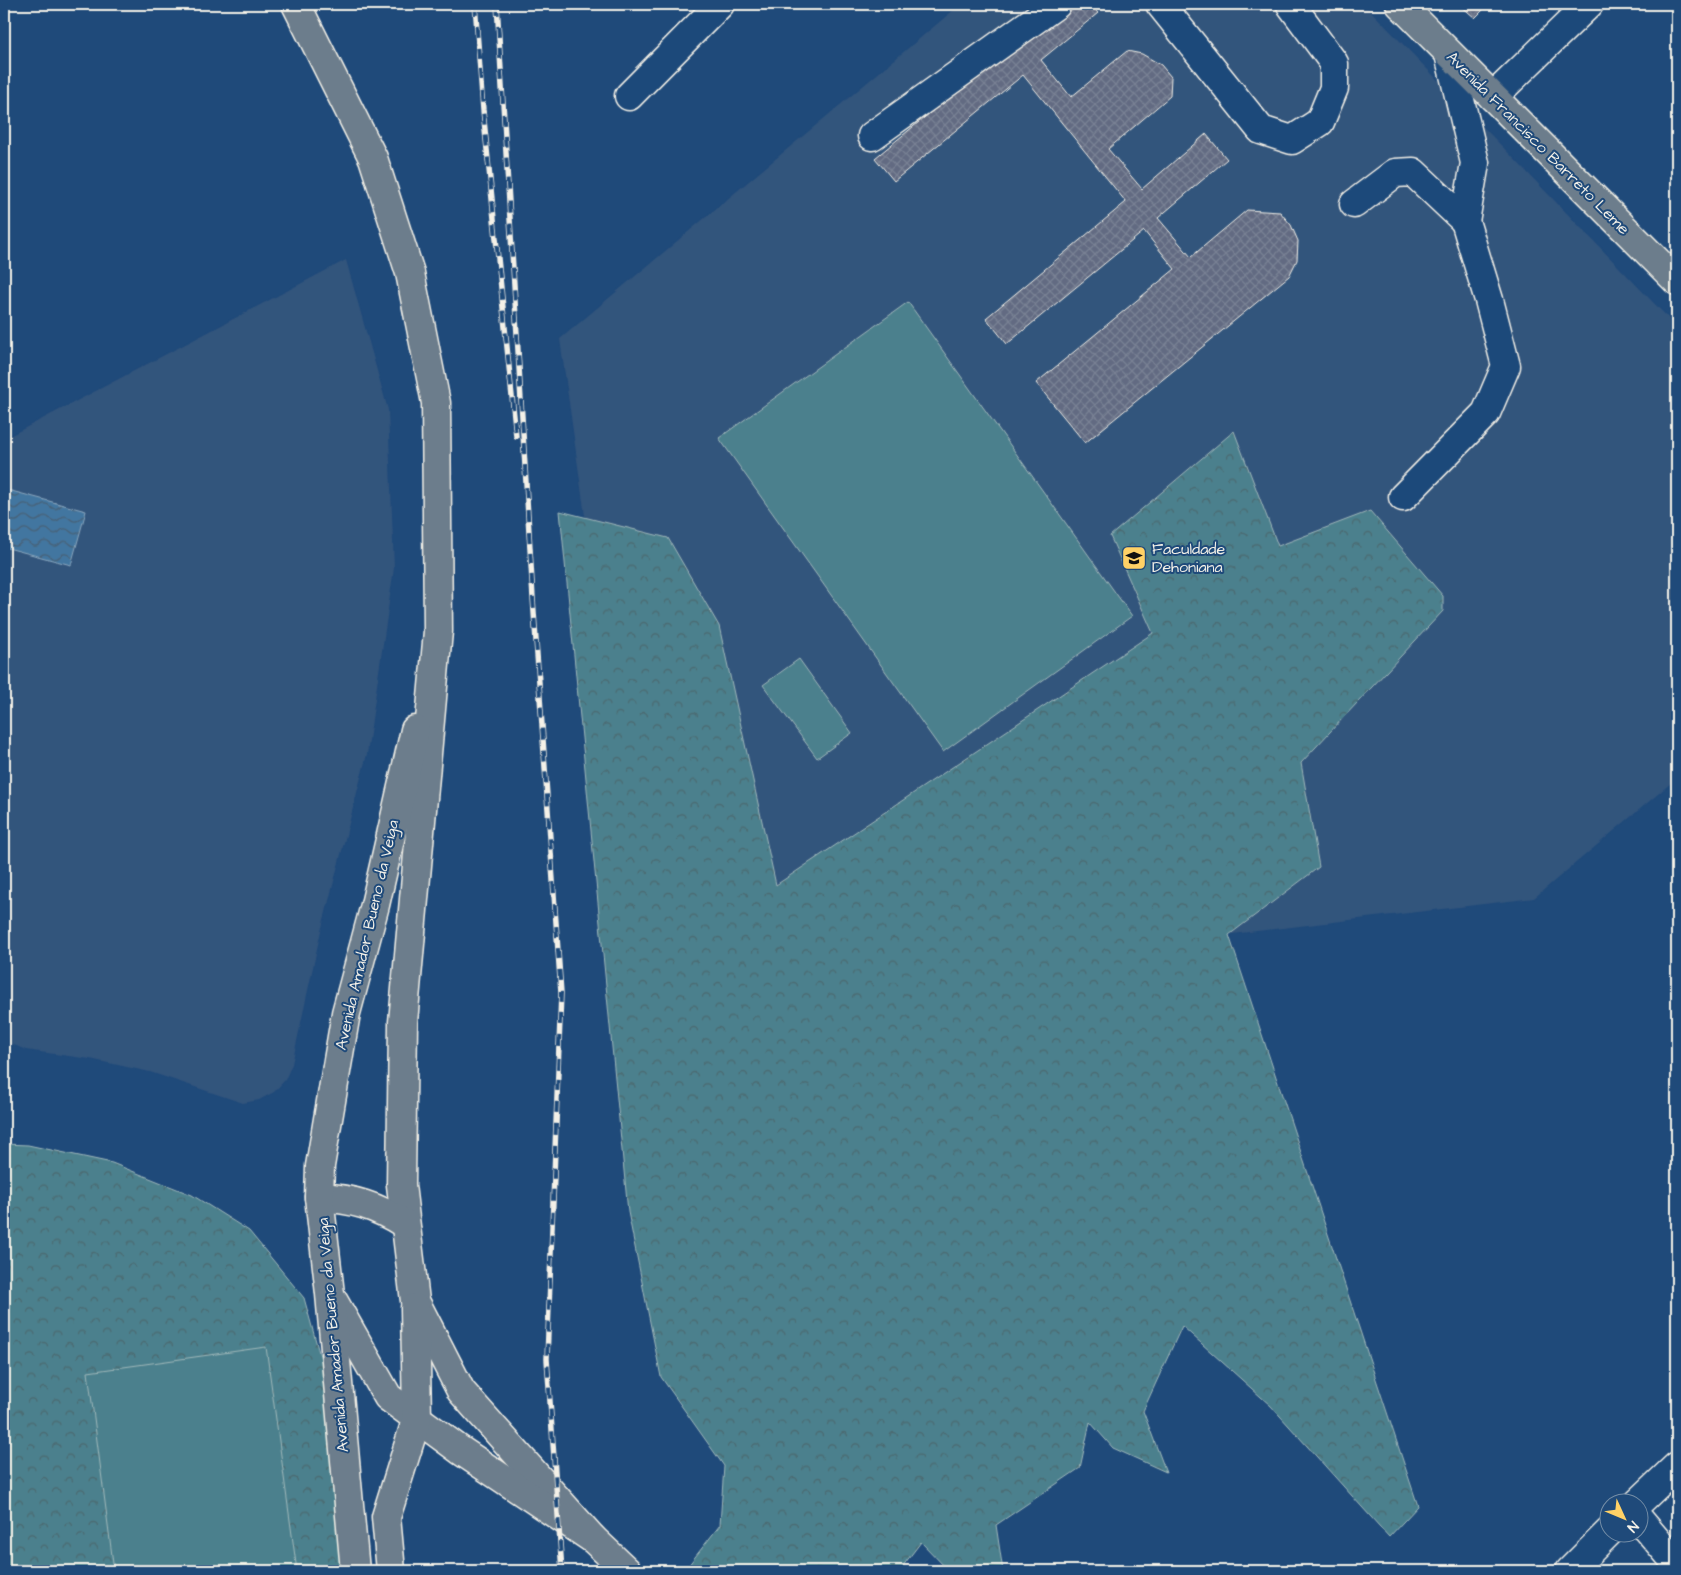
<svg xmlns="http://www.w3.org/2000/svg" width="1681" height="1575" viewBox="0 0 1681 1575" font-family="'Architects Daughter',sans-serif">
  <defs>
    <pattern id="forest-crowns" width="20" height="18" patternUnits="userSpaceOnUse" patternTransform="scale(1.25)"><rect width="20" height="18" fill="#4c808d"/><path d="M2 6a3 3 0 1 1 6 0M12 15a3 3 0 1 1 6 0" fill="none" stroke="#4b676d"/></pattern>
    <pattern id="water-waves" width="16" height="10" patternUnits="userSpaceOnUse" patternTransform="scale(1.25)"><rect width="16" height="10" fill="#4376a0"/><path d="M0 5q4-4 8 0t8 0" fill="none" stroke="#465f73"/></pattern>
    <pattern id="building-cross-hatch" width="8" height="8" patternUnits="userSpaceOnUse" patternTransform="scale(1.25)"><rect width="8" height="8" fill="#626b82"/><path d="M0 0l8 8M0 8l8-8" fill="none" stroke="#798194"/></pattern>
  </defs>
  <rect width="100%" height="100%" fill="#1f4a7a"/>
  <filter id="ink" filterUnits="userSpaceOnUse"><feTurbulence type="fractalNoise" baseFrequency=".02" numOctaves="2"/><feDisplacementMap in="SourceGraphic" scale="10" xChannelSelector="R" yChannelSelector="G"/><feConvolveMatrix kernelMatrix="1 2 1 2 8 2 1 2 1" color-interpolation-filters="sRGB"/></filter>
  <g filter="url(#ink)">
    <!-- built -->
    <g fill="#33547c">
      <path d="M961 4H1364L1677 327V778L1534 898 654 1003 560 339Z"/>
      <path d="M346 260 388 410 394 568 367 754 320 935 292 1064 285 1080 274 1092 259 1100 243 1103 150 1072 90 1059 26 1050 7 1042 4 1039V439Z"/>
    </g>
    <!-- forest -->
    <g fill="url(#forest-crowns)" stroke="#a0b8ba">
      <path d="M1234 431 1278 546 1370 511 1443 596V611L1301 763 1319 867 1229 935 1418 1506 1389 1537 1271 1406 1182 1326 1143 1411 1166 1472 1113 1448 1090 1422 1080 1468 996 1525 1003 1571H949L921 1542 899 1571H693L688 1566 720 1525 724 1466 661 1377 628 1212 560 511 668 538 719 626 776 885 1153 633 1110 536Z"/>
      <path d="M4 1144 28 1145 112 1163 192 1195 249 1231 304 1298 326 1378 343 1571H4Z"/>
    </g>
    <!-- pitch -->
    <g fill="#4c808d" stroke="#a0b8ba">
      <path d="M908 302 1132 616 943 752 719 438Z"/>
      <path d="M799 659 852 733 817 758 763 685Z"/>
      <path d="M266 1347 297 1571H114L88 1372Z"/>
    </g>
    <!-- water -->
    <path fill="url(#water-waves)" stroke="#8aa7bd" d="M4 489 86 511 71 565 4 547Z"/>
    <!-- building -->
    <g fill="url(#building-cross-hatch)" stroke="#f4f1e8">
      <path d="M1063 4H1090L1098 13 1041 60 1071 97 1127 51 1142 54 1161 65 1171 77 1170 96 1108 149 1142 189 1206 134 1227 159 1158 218 1191 257 1247 210 1280 212 1291 225 1298 241 1297 260 1289 276 1085 443 1036 383 1175 269 1144 231 1007 344 986 318 1126 202 1023 75 894 181 875 158Z"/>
      <path d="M1459 4H1489L1475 18Z"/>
    </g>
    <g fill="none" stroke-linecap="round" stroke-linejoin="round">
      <defs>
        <g id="minor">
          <path d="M1160 4 1261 130 1292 140 1320 122 1334 88V63L1291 5"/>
          <path d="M629 96 720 4"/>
          <path d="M1493 97 1589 4"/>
          <path d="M872 136 1057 4"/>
          <path d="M1354 204 1395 173 1413 172 1465 221"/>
          <path d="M1403 497 1486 413 1506 366 1489 300 1465 221 1475 163 1449 54"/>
          <path d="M1638 1503 1677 1466"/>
          <path d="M1638 1518 1677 1564"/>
          <path d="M1570 1571 1609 1532"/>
        </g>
        <g id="major">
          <path d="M296 4 373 158 410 273 436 403 438 631 403 1022 401 1185 415 1301 461 1391 593 1539"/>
          <path d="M1400 4 1677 281"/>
          <path d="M319 1197C354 1199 376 1206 405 1224"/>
          <path d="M334 1302 388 1397 460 1450 593 1539 627 1571"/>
          <path d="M355 1571 330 1294 319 1197 320 1166 346 1013 375 905 415 730"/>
          <path d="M391 1571 386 1517 417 1418 415 1308"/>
        </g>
      </defs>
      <!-- minor casing -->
      <use href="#minor" stroke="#f4f1e8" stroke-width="31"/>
      <!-- major casing -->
      <use href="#major" stroke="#f4f1e8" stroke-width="31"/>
      <!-- minor -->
      <use href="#minor" stroke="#1f4a7a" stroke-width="28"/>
      <!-- major -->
      <use href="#major" stroke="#6c7d8c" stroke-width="28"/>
      <defs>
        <g id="rail">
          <path d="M475 4 483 110 516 436"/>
          <path d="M497 4 533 598 561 993 547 1359 562 1571"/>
        </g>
      </defs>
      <!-- rail casing -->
      <use href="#rail" stroke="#f4f1e8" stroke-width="5.5"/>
      <!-- rail -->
      <use href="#rail" stroke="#1f4a7a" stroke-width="4" stroke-dasharray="11" stroke-linecap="butt"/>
    </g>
  </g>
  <!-- icons -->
  <defs>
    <symbol id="university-square" viewBox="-11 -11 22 22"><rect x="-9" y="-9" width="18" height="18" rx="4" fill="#ffd166" stroke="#1f4a7a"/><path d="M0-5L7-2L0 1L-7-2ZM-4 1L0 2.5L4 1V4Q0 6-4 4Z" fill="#111"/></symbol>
  </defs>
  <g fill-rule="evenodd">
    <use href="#university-square" x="1120" y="544" width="28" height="28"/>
  </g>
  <g text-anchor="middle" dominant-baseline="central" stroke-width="4" stroke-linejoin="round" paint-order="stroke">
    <!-- street labels -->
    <g font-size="16" fill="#f4f1e8" stroke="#1f4a7a">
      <text transform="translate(1538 143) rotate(45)">Avenida Francisco Barreto Leme</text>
      <text transform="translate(367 935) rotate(-77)">Avenida Amador Bueno da Veiga</text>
      <text transform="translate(333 1335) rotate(-95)">Avenida Amador Bueno da Veiga</text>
    </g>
    <!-- poi labels -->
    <g font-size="16" fill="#f4f1e8" stroke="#1f4a7a" text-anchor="start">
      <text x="1152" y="549">Faculdade<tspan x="1152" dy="18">Dehoniana</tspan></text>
    </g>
  </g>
  <!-- margin -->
  <rect width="1681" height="1575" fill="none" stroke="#1f4a7a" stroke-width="20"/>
  <rect x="10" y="10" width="1661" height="1555" fill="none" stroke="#f4f1e8" stroke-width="2" filter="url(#ink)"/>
  <!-- north arrow -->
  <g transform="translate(1624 1518) rotate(134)"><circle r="24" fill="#1f4a7a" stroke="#748da6"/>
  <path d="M0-4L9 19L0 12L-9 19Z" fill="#ffd166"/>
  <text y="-8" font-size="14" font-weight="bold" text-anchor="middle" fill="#f4f1e8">N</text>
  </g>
</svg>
